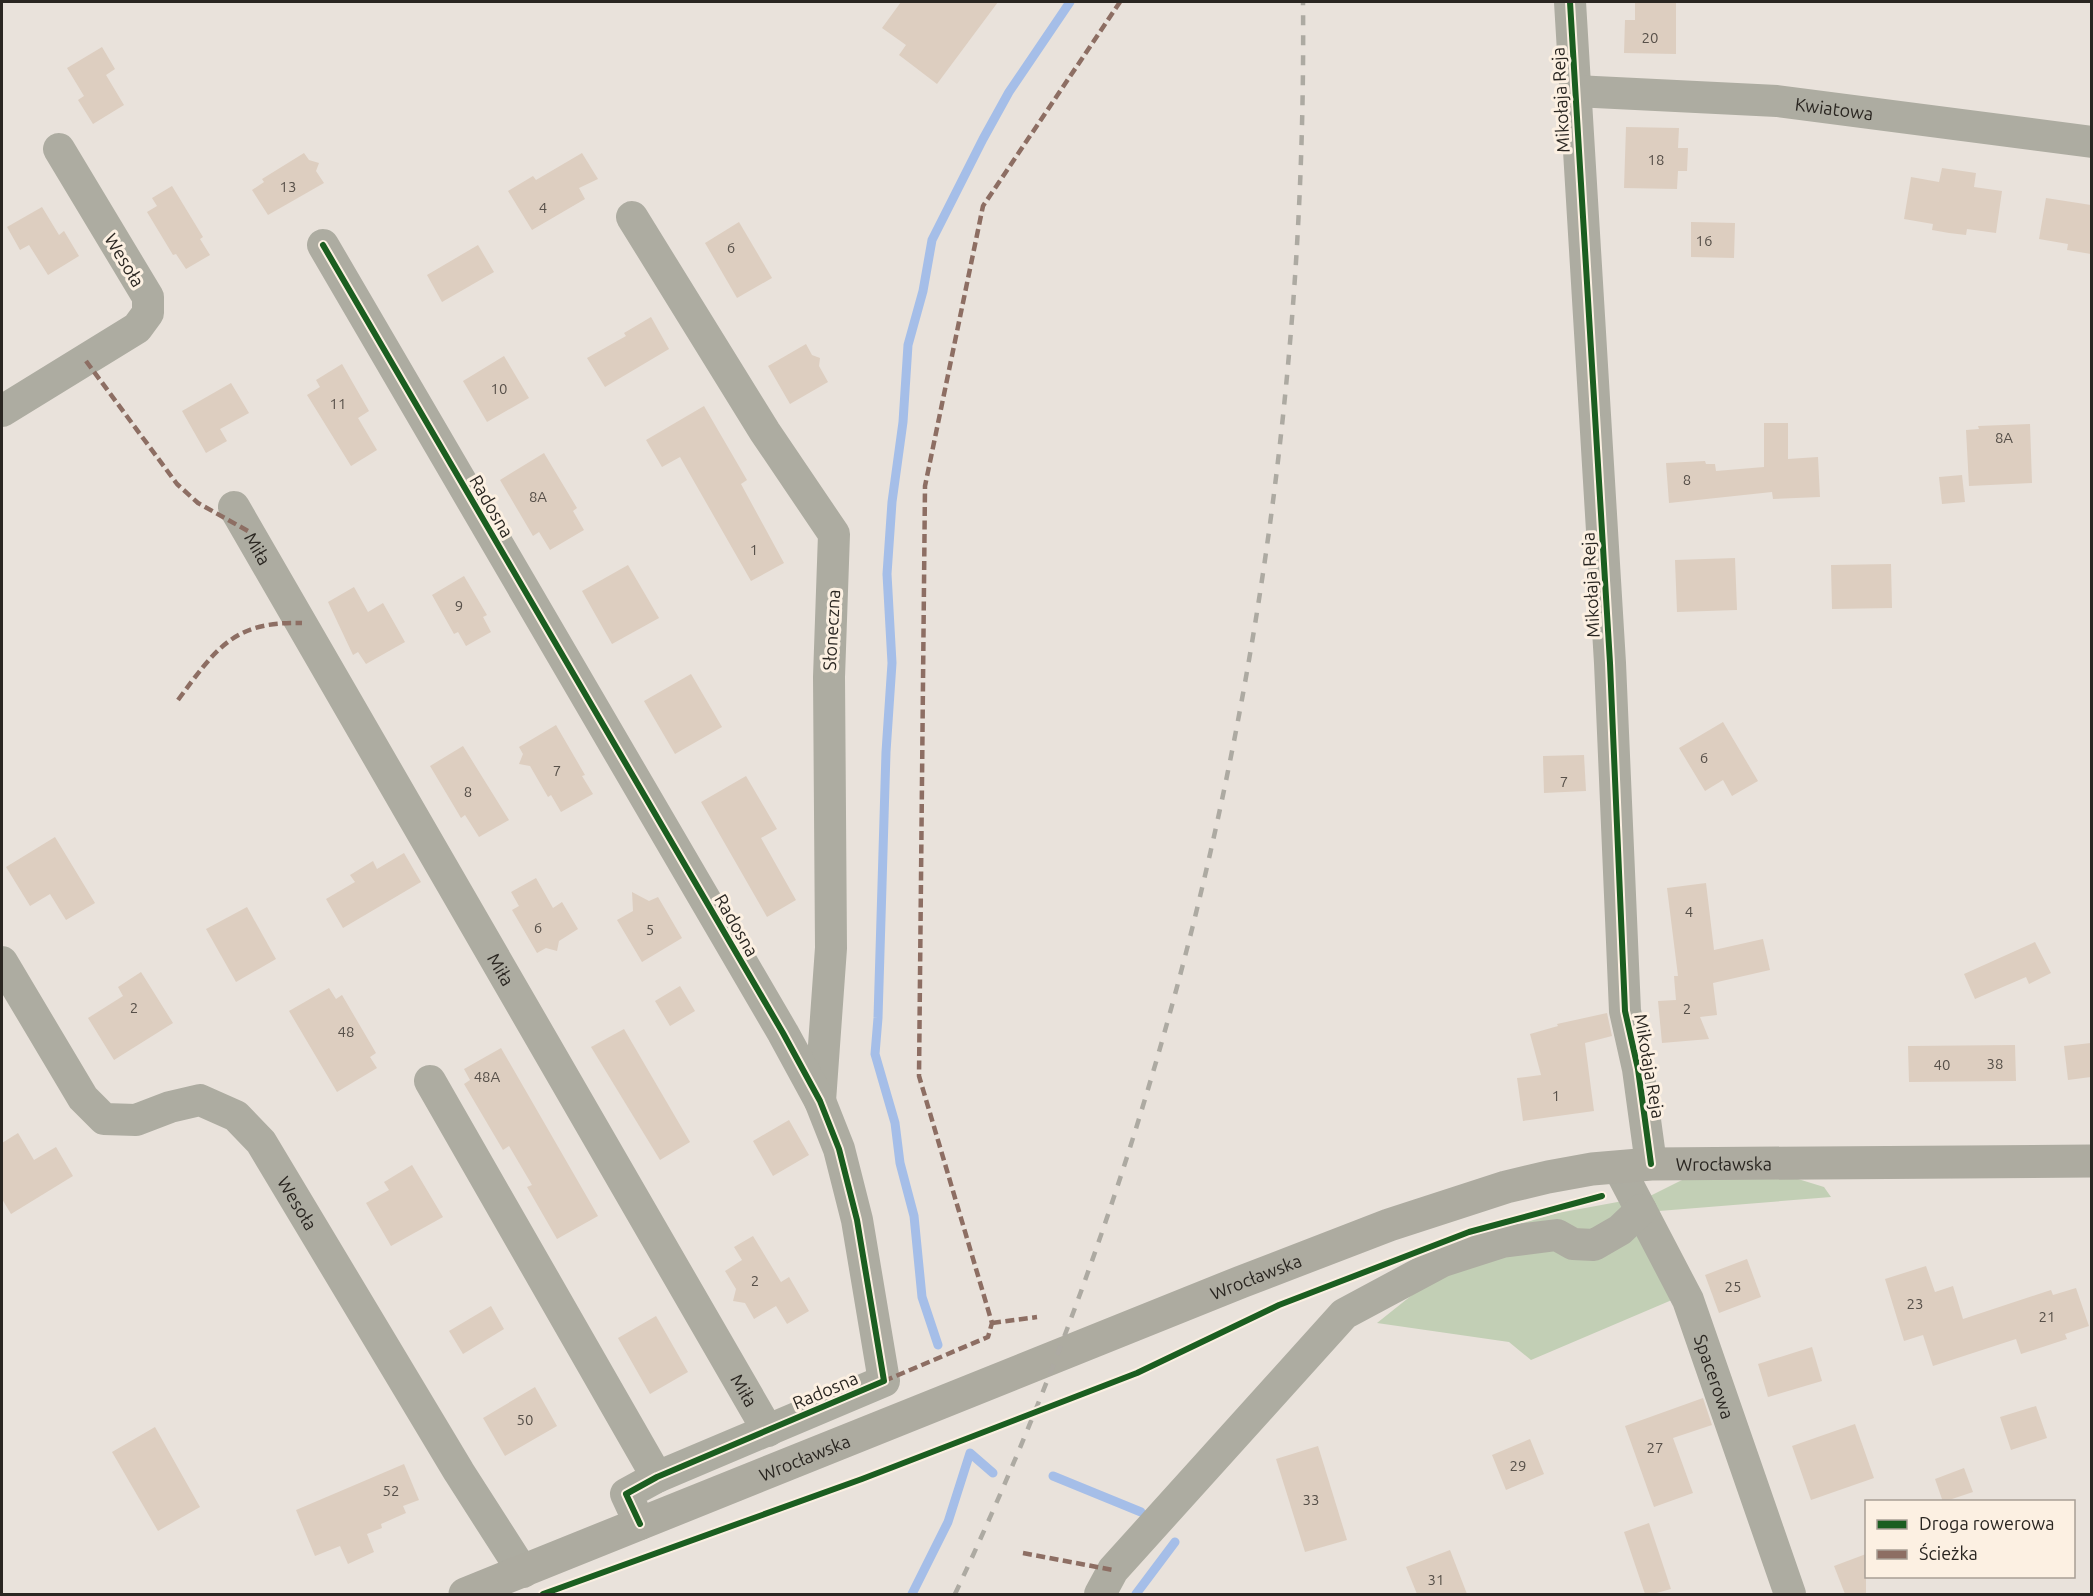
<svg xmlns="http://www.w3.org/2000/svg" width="2093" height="1596" viewBox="0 0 2093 1596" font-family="Ubuntu,sans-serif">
  <rect width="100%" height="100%" fill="#e9e2db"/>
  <!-- green -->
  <path fill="#c2cfb5" d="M1686 1178 1798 1179 1824 1187 1831 1197 1659 1211 1693 1291 1531 1360 1509 1342 1377 1323 1491 1232 1558 1213 1650 1196Z"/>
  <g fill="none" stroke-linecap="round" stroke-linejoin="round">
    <!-- stream -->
    <g stroke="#a5bee8" stroke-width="9">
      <path d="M938 1345 922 1297 914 1216 900 1163 895 1123 875 1054 878 1018 886 752 892 663 887 574 892 502 903 422 908 345 923 291 932 240 983 139 1009 92 1070 2"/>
      <path d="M1053 1476 1141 1512"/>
      <path d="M912 1594 948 1522 970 1453 993 1473"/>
      <path d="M1136 1594 1175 1542"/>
    </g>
  </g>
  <!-- building -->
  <g fill="#ddcec0">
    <path d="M901 2H998L937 84 899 55 906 45 882 28Z"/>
    <path d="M1635 2H1676V54L1624 53 1625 20H1635Z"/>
    <path d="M102 47 115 69 106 75 124 105 93 124 78 100 84 96 67 68Z"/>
    <path d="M1626 127 1679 128 1678 148H1688L1687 171H1678L1677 189 1624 188Z"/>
    <path d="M304 153 309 160 319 163 316 171 324 183 268 215 252 190 264 182 262 179Z"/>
    <path d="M582 153 598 179 579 188 585 199 532 230 508 191 533 176 536 180Z"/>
    <path d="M1942 168 1976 173 1974 187 2002 191 1996 233 1967 229 1966 235 1949 233 1932 230 1933 224 1904 219 1911 177 1939 182Z"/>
    <path d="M172 186 203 237 200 239 210 255 186 269 176 254 173 255 147 212 157 206 152 198Z"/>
    <path d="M2046 198 2091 205V254L2067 250 2068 244 2039 239Z"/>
    <path d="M42 207 59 235 64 231 79 256 48 275 29 245 20 250 7 227Z"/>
    <path d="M739 222 772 278 737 298 705 243Z"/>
    <path d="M1691 222 1735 223 1734 258 1691 257Z"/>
    <path d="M478 245 494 272 442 302 427 275Z"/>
    <path d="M651 317 669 349 605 387 587 358 626 336 624 333Z"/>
    <path d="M806 344 812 355 820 358 819 366 828 382 790 404 768 366Z"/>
    <path d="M504 356 529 398 487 422 463 381Z"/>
    <path d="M342 364 369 411 358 418 377 450 351 466 307 395 320 387 316 380Z"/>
    <path d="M231 383 249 413 220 429 227 441 206 453 182 411Z"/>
    <path d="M704 406 747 480 741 484 784 563 751 581 680 457 662 467 646 440Z"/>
    <path d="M1764 423H1788V459L1818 457 1820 497 1773 499 1772 492 1669 503 1666 463 1705 461 1706 464H1715L1716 471 1764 467Z"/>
    <path d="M2030 424 2032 483 1969 486 1966 430 1979 429 1978 426Z"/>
    <path d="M544 453 577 508 573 511 584 530 550 550 539 532 533 536 500 480Z"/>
    <path d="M1962 475 1965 502 1942 504 1939 477Z"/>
    <path d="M1735 558 1737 610 1677 612 1675 560Z"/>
    <path d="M1891 564 1892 608 1832 609 1831 565Z"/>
    <path d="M628 565 659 618 612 644 582 591Z"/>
    <path d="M464 576 487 615 483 617 491 632 466 646 458 632 454 634 432 595Z"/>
    <path d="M354 587 368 612 383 603 405 642 366 664 358 652 353 655 328 602Z"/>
    <path d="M691 674 722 727 675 754 644 701Z"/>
    <path d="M1723 722 1758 781 1732 796 1723 780 1705 791 1679 748Z"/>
    <path d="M556 725 585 775 582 776 593 794 561 812 551 795 548 797 530 766 519 764 523 754 519 747Z"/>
    <path d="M463 746 509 820 479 837 465 815 461 818 430 766Z"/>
    <path d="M1584 755 1586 791 1544 793 1543 756Z"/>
    <path d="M746 776 777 829 761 838 796 900 767 917 701 802Z"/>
    <path d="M55 837 95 903 66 920 50 894 30 906 6 867Z"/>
    <path d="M404 853 421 882 343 928 326 899 355 882 350 875 373 861 377 869Z"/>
    <path d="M536 878 553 908 562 902 578 929 559 941 557 951 546 948 537 953 512 910 519 906 511 892Z"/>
    <path d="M1706 883 1714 950 1763 939 1770 970 1713 983 1717 1015 1700 1017 1709 1039 1662 1043 1658 1001 1676 1000 1674 976H1678L1667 888Z"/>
    <path d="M632 892 649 901 658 897 682 938 642 962 617 920 633 911Z"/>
    <path d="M247 907 276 959 236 982 206 929Z"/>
    <path d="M2035 942 2051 973 2029 984 2026 977 1975 999 1964 974Z"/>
    <path d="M141 972 173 1023 114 1060 88 1018 123 996 118 987Z"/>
    <path d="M680 986 695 1011 670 1026 655 1001Z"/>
    <path d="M329 988 336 999 342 995 376 1053 370 1057 377 1068 337 1092 289 1011Z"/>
    <path d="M1607 1013 1612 1036 1585 1043 1594 1111 1523 1121 1517 1078 1541 1075 1530 1034 1558 1026 1557 1024Z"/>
    <path d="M624 1029 690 1142 660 1160 591 1047Z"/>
    <path d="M2091 1043V1077L2068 1080 2064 1046Z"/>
    <path d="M2015 1045 2016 1081 1909 1082 1908 1046Z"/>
    <path d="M501 1048 598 1216 557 1239 527 1187 532 1185 509 1146 503 1150 464 1084 470 1080 464 1069Z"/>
    <path d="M789 1120 809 1155 773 1176 753 1141Z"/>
    <path d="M18 1133 34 1160 56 1147 73 1176 11 1214 2 1199V1143Z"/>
    <path d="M412 1165 443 1217 391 1246 366 1203 389 1190 384 1182Z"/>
    <path d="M753 1236 781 1282 789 1277 809 1311 787 1324 776 1306 754 1319 745 1303 733 1301 736 1289 725 1271 742 1260 734 1247Z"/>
    <path d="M1747 1259 1761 1297 1719 1313 1705 1275Z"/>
    <path d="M1926 1266 1935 1292 1953 1286 1963 1319 2051 1290 2053 1295 2076 1288 2089 1326 2065 1334 2067 1339 2021 1354 2016 1339 1933 1366 1923 1335 1904 1341 1885 1279Z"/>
    <path d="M491 1306 504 1329 463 1354 449 1331Z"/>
    <path d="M656 1316 688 1372 650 1394 618 1338Z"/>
    <path d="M1812 1347 1822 1381 1768 1397 1758 1364Z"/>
    <path d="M535 1387 557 1426 505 1456 483 1418Z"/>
    <path d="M1703 1398 1712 1425 1673 1438 1693 1493 1654 1507 1625 1426Z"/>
    <path d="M2036 1406 2047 1438 2011 1450 2000 1417Z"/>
    <path d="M1855 1424 1874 1478 1811 1500 1792 1446Z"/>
    <path d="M155 1427 200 1507 158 1531 112 1452Z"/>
    <path d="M1530 1439 1544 1474 1506 1490 1492 1455Z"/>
    <path d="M1318 1446 1347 1540 1305 1552 1276 1459Z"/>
    <path d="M404 1464 419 1500 403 1506 406 1513 381 1524 382 1528 367 1534 374 1552 348 1564 340 1546 315 1556 296 1510Z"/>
    <path d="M1964 1468 1973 1492 1943 1502 1935 1479Z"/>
    <path d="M1649 1523 1671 1589 1653 1594H1645L1624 1532Z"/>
    <path d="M1450 1550 1467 1594H1417L1406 1567Z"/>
    <path d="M1866 1554V1594H1845L1834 1566Z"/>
  </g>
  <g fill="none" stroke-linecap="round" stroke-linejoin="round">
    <!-- minor -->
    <g stroke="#adaca1" stroke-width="32">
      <path d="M1570 2 1610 663 1625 1011 1638 1069 1651 1164"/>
      <path id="s1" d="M1575 91 1777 101 2092 142"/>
      <path d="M632 217 765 432 834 534 829 677 831 948 820 1101"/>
      <path d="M323 245 783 1033 820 1101 839 1149 857 1220 884 1381 657 1477 626 1494 640 1524"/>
      <path d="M2 411 137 328 148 313V297L59 149"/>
      <path id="s2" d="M234 507 768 1431"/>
      <path id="s3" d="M2 962 83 1098 104 1119 136 1120 170 1107 200 1100 236 1116 261 1142 459 1472 523 1572"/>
      <path d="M430 1081 657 1477"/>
      <path id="s4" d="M1619 1168 1688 1300 1790 1594"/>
      <path d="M1100 1594 1113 1570 1344 1314 1443 1261 1502 1242 1557 1235 1573 1244 1594 1245 1620 1230 1641 1210"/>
    </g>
    <!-- secondary -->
    <path stroke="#adaba0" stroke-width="33" id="s5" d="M465 1594 1241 1282 1389 1225 1506 1187 1548 1177 1592 1169 1651 1164 2092 1161"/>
    <!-- rail -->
    <path stroke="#adaaa2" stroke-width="4.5" stroke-dasharray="10 10" stroke-linecap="butt" d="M955 1594C1188 1100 1308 547 1303 2"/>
    <!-- quiet -->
    <g stroke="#8d6e63" stroke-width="4.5" stroke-dasharray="9 4.5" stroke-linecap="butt">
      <path d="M86 361 177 484 198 503 248 531"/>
      <path d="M178 700C216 649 233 621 302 623"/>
      <path d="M992 1323 1037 1317"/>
      <path d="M884 1381 988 1337 992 1323 919 1076 925 486 983 206 1120 2"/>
      <path d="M1023 1553 1113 1570"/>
    </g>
    <defs>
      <g id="cycleway">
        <path d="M1570 2 1610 663 1625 1011 1638 1069 1651 1164"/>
        <path d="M323 245 783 1033 820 1101 839 1149 857 1220 884 1381 657 1477 626 1494 640 1524"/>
        <path d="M543 1594 862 1479 1137 1373 1279 1305 1469 1232 1602 1196"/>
      </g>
    </defs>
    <!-- cycleway casing -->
    <use href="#cycleway" stroke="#fcf0e2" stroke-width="10"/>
    <!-- cycleway -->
    <use href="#cycleway" stroke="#1b5e20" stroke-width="6"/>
  </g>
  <g text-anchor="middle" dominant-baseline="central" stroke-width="6" stroke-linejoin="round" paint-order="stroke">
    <!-- number labels -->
    <g font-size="15" fill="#575049">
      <text x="1650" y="37">20</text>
      <text x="1656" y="159">18</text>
      <text x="288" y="186">13</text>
      <text x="543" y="207">4</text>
      <text x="1704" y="240">16</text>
      <text x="731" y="247">6</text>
      <text x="499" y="388">10</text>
      <text x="338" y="403">11</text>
      <text x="2004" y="437">8A</text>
      <text x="1687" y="479">8</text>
      <text x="538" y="496">8A</text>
      <text x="754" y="549">1</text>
      <text x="459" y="605">9</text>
      <text x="1704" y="757">6</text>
      <text x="557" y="770">7</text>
      <text x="1564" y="781">7</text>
      <text x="468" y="791">8</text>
      <text x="1689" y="911">4</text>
      <text x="538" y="927">6</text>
      <text x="650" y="929">5</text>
      <text x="134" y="1007">2</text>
      <text x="1687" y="1008">2</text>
      <text x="346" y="1031">48</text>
      <text x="1995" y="1063">38</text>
      <text x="1942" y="1064">40</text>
      <text x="487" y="1076">48A</text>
      <text x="1556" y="1095">1</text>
      <text x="755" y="1280">2</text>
      <text x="1733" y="1286">25</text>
      <text x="1915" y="1303">23</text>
      <text x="2047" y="1316">21</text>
      <text x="525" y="1419">50</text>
      <text x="1655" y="1447">27</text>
      <text x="1518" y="1465">29</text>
      <text x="391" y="1490">52</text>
      <text x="1311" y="1499">33</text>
      <text x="1436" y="1579">31</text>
    </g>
    <!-- street labels -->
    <g font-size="18" fill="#2a2621" stroke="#fcf0e2">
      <text transform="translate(1560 100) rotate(-93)">Mikołaja Reja</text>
      <text stroke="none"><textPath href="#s1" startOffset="260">Kwiatowa</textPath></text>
      <text transform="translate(125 260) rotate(59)">Wesoła</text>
      <text transform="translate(492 506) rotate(60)">Radosna</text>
      <text stroke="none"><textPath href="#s2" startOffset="48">Miła</textPath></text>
      <text transform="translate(1590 585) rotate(-93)">Mikołaja Reja</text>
      <text transform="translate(831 630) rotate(-87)">Słoneczna</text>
      <text transform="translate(737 925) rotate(60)">Radosna</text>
      <text stroke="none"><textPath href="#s2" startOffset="534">Miła</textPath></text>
      <text transform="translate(1650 1066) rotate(80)">Mikołaja Reja</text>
      <text stroke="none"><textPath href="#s5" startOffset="1338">Wrocławska</textPath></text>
      <text stroke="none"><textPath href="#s3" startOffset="434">Wesoła</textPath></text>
      <text stroke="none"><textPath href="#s5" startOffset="852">Wrocławska</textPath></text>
      <text stroke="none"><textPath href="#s4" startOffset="230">Spacerowa</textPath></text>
      <text stroke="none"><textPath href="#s2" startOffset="1020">Miła</textPath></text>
      <text transform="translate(825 1390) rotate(-23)">Radosna</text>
      <text stroke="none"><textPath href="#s5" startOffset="366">Wrocławska</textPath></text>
    </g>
  </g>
  <!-- border -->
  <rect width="2093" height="1596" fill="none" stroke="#2a2621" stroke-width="6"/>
  <!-- legend -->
  <rect x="1865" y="1500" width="210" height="78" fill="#fcf0e2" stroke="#a89f95" stroke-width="1.5"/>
  <rect x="1877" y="1520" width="30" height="9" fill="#1b5e20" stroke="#a89f95" stroke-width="1.5"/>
  <text x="1919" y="1530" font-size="18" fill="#2a2621">Droga rowerowa</text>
  <rect x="1877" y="1550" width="30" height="9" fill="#8d6e63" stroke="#a89f95" stroke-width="1.5"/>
  <text x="1919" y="1560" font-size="18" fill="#2a2621">Ścieżka</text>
</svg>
